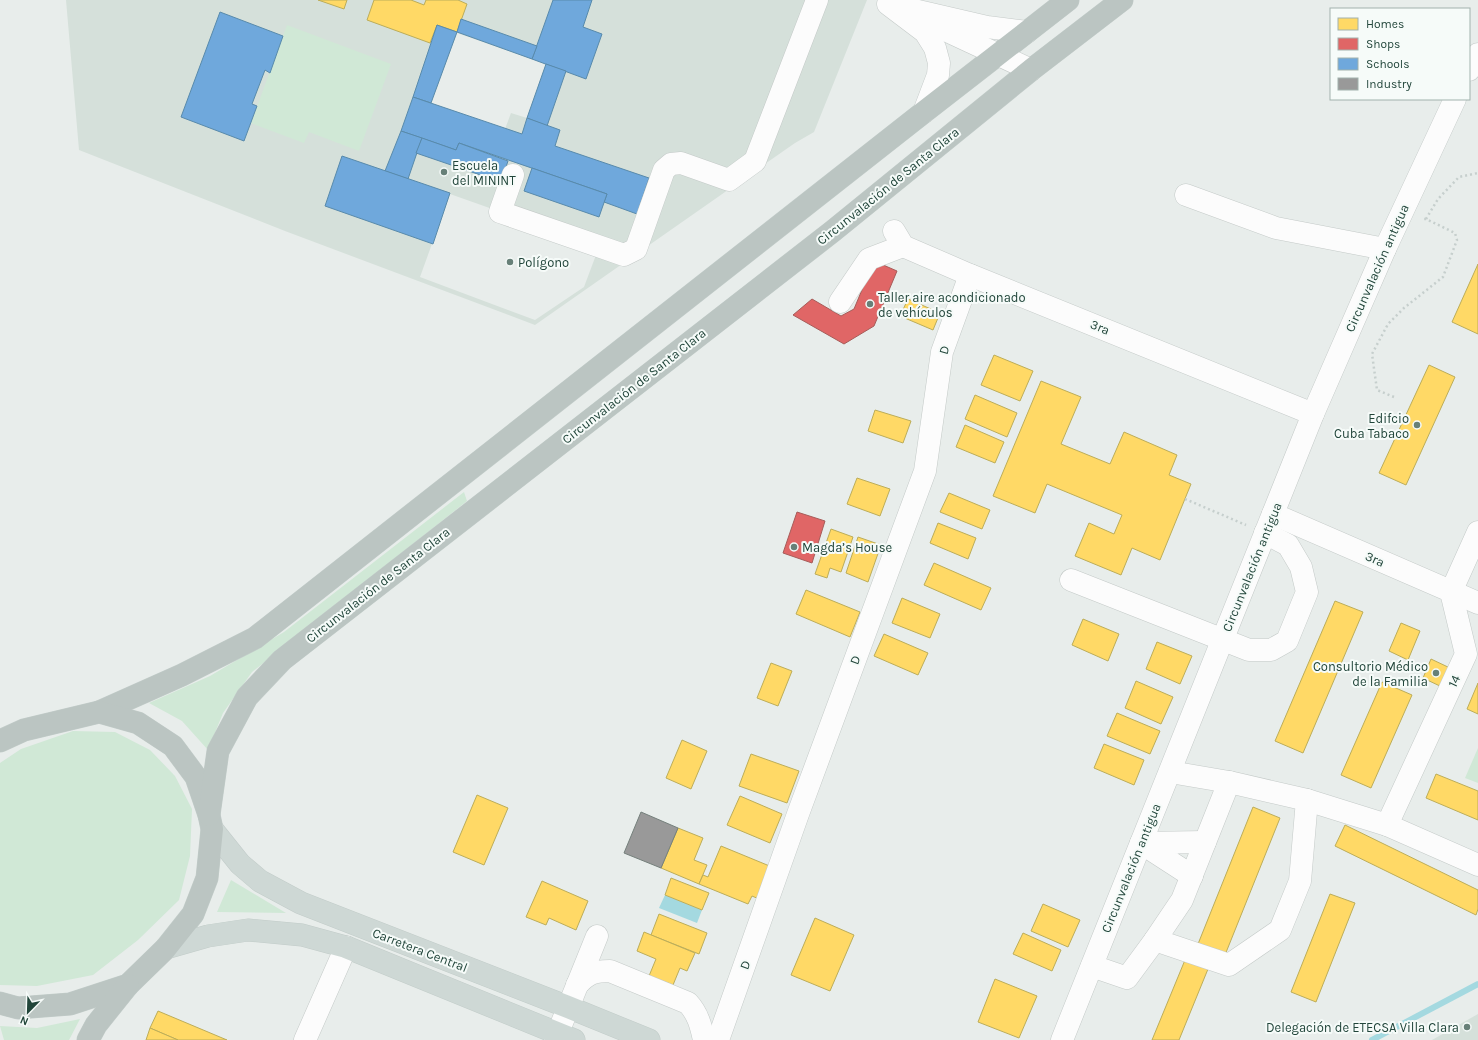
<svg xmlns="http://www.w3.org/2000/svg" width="1478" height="1040" viewBox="0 0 1478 1040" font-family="Karla,sans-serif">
  <rect width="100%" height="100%" fill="#e8edeb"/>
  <!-- built -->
  <g fill="#d5e0da" fill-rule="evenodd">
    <path d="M66 0H867L814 132 795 143 535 325 285 231 79 150ZM457 33 546 64 527 118 511 113 505 129 431 103ZM450 194 599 247 584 287 535 320 420 277Z"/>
    <path d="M1478 1014V1040H1432Z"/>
  </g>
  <!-- green -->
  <g fill="#d0e8d6">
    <path d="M287 25 391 64 359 151 309 132 304 143 251 123Z"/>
    <path d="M464 492 467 501 252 672 223 713 208 750 182 721 149 703 210 676 284 632Z"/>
    <path d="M73 731 115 732 150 750 175 776 192 809 190 856 179 900 138 940 93 975 37 986 0 985V763L21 749Z"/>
    <path d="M1478 748V783L1465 778Z"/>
    <path d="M231 880 286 913 217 912Z"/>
    <path d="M80 1019 69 1040H4L0 1026 37 1028Z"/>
  </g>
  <!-- water -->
  <path fill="#a4d9e0" d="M665 895 702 910 697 923 659 908Z"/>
  <!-- homes -->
  <g fill="#ffd966" stroke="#bcad59">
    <path d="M318 0H347L344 9Z"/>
    <path d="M374 0H411L424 5 426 0H458L467 4 457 32 437 25 430 43 367 20Z"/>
    <path d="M1478 264V334L1452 322Z"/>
    <path d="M908 299 940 313 933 330 900 316Z"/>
    <path d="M994 355 1033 371 1020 401 981 385Z"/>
    <path d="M1429 365 1455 377 1406 485 1379 473Z"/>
    <path d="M1041 381 1081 397 1061 444 1110 464 1124 432 1177 455 1169 475 1191 484 1160 560 1132 548 1121 575 1075 556 1089 523 1114 534 1122 515 1047 484 1035 513 993 496Z"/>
    <path d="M975 395 1017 413 1007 437 965 419Z"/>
    <path d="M875 410 911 421 903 443 868 431Z"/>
    <path d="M965 425 1004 442 995 463 956 447Z"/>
    <path d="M857 478 890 489 880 516 847 504Z"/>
    <path d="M949 493 990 510 982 529 940 512Z"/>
    <path d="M938 523 976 538 968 559 930 543Z"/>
    <path d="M831 529 853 537 841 572 830 568 827 578 815 574Z"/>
    <path d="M858 537 881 545 868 582 846 573Z"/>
    <path d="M934 563 991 588 981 610 924 585Z"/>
    <path d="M806 590 860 612 850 637 796 614Z"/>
    <path d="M902 598 940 614 930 638 892 623Z"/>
    <path d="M1335 601 1363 612 1303 753 1275 741Z"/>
    <path d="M1083 619 1119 634 1108 661 1072 645Z"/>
    <path d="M1401 623 1420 631 1408 660 1389 651Z"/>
    <path d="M884 634 928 653 918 675 874 656Z"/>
    <path d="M1157 642 1192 656 1180 684 1146 669Z"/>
    <path d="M1431 659 1450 668 1442 687 1423 678Z"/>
    <path d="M771 663 792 671 778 706 757 698Z"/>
    <path d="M1136 681 1173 697 1161 724 1125 708Z"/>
    <path d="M1382 682 1412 695 1371 788 1341 775Z"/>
    <path d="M1478 683V714L1467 709Z"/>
    <path d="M1117 713 1160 731 1150 754 1107 736Z"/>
    <path d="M682 740 707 751 691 789 666 778Z"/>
    <path d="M1104 744 1144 760 1134 785 1094 768Z"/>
    <path d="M751 754 799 771 787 803 739 786Z"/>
    <path d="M1436 774 1478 791V820L1426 798Z"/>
    <path d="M477 795 508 808 484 865 453 852Z"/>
    <path d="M740 796 782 814 770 843 727 825Z"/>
    <path d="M1253 807 1280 818 1225 955 1198 944Z"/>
    <path d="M1345 825 1478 890V909L1476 915 1335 846Z"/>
    <path d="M678 828 703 838 694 860 707 865 699 884 661 868Z"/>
    <path d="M721 846 772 867 759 899 752 896 748 904 699 884 703 875 708 877Z"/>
    <path d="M671 878 709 893 702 910 665 895Z"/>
    <path d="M542 881 588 901 576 930 549 918 546 925 526 917Z"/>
    <path d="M1330 894 1355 903 1316 1002 1291 992Z"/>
    <path d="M1043 904 1080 920 1068 947 1031 931Z"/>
    <path d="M659 914 707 933 699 954 651 935Z"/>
    <path d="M815 918 854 935 830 991 791 975Z"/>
    <path d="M644 932 695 953 687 971 680 968 673 985 649 976 656 959 637 951Z"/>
    <path d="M1023 933 1061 950 1052 971 1013 954Z"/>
    <path d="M1185 960 1208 969 1179 1040H1152Z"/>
    <path d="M995 979 1037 996 1019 1038 978 1022Z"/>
    <path d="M158 1011 227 1040H178L150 1028Z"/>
    <path d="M150 1028 178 1040H146Z"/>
  </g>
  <!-- shops -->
  <g fill="#e06666" stroke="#a75c59">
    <path d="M874 261 897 271 874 326 844 344 793 315 812 299 841 316 854 309Z"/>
    <path d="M797 512 825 521 812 563 783 553Z"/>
  </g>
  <!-- schools -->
  <g fill="#6fa8dc" stroke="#588aab">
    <path d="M553 0H592L583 27 602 34 586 79 532 59Z"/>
    <path d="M220 12 283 36 270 73 265 70 252 104 257 106 244 141 181 117Z"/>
    <path d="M461 19 537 46 532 59 457 32Z"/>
    <path d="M437 25 457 32 431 103 413 97Z"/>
    <path d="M546 64 566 71 547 126 527 118Z"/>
    <path d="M413 97 522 134 527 118 560 130 555 146 649 178 637 214 604 202 607 194 459 143 456 150 401 131Z"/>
    <path d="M401 131 422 138 408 179 385 171Z"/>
    <path d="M422 138 456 150 459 143 508 161 501 182 416 153Z"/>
    <path d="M342 156 450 193 433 244 325 206Z"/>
    <path d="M532 168 607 194 599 217 524 191Z"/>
  </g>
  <!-- industry -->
  <path fill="#999" stroke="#75807c" d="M641 812 678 828 661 868 624 853Z"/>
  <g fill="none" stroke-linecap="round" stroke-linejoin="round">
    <!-- stream -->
    <path stroke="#a4d9e0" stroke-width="6" d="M1372 1040 1478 984"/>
    <defs>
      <g id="minor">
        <path d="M928 22 1031 70"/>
        <path d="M1469 70 1478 54"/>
        <path d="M924 112 938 75 939 63 935 48 925 32 888 4 987 27 1027 32"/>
        <path d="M513 175 500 212 624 255 636 249 664 170 671 164 681 163 729 180 755 161 817 0"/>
        <path d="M1186 195 1276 228 1385 249"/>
        <path d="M894 231 903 246 970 275 1313 414"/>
        <path d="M840 302 869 259 903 246"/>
        <path d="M1273 514 1478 603"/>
        <path d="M1071 580 1249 650H1271L1287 641 1307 592 1301 567 1288 545 1265 533"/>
        <path d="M1170 772 1229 782 1307 800 1387 825 1478 865"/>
        <path d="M1387 825 1466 654 1451 592 1478 532"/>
        <path d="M1192 876 1141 843 1205 842"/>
        <path d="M1155 940 1229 965 1280 930 1300 881 1307 800"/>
        <path d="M1092 966 1127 978 1155 940 1182 900 1229 782"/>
        <path d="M577 985C588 973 594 971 610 971L688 1003C698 1014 701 1026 704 1040"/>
        <path d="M305 1040 346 947"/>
        <path d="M555 1040 597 936"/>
        <path d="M718 1040 798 814 925 471 942 352 970 275"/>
        <path d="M1062 1040 1313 414 1385 249 1455 99"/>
      </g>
      <g id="major">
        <path d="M212 829 240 864 260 881 301 903 568 1007 649 1040"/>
        <path d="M166 948 208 936 248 930 302 935 346 947 574 1040"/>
      </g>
      <g id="highway">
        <path d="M99 712 182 675 255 638 924 112 1068 0"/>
        <path d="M0 741 24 730 99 712 138 723 173 746 196 777 209 815 212 829 207 878 193 914 166 948 128 985 70 1004 18 1008 0 1003"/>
        <path d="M209 815 218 751 247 697 282 660 833 231 1031 70 1122 0"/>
        <path d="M88 1040 96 1025 128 985"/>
      </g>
    </defs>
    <!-- minor casing -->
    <use href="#minor" stroke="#c4cac8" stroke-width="23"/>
    <!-- major casing -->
    <use href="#major" stroke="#c2ccc9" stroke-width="23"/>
    <!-- highway casing -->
    <use href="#highway" stroke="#c2ccc9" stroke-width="23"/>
    <!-- path -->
    <g stroke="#c6cfcd" stroke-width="2.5" stroke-dasharray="2 3" stroke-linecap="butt">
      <path d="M1426 219 1438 199 1459 177 1478 173"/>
      <path d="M1394 397 1377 390 1372 354 1388 324 1404 308 1443 277 1457 240 1455 233 1426 219H1423"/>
      <path d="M1185 499 1246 525"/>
    </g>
    <!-- minor -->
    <use href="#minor" stroke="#fcfcfc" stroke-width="22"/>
    <!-- major -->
    <use href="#major" stroke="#ced8d5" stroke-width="22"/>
    <!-- highway -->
    <use href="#highway" stroke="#bbc5c2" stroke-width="22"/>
  </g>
  <!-- markers -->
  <g fill="#678078" stroke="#f6fbf9" stroke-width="1.5">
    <circle cx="444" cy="172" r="4"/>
    <circle cx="510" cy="262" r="4"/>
    <circle cx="870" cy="304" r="4"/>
    <circle cx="1417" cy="425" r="4"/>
    <circle cx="794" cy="547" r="4"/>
    <circle cx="1436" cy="673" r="4"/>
    <circle cx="1467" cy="1027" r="4"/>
  </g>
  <g text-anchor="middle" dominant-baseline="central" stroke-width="4" stroke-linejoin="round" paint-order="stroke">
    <!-- poi labels -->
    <g font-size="13" fill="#21453a" stroke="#f6fbf9" text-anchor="start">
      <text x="452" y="165">Escuela<tspan x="452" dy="15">del MININT</tspan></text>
      <text x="518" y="262">Polígono</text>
      <text x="878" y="297">Taller aire acondicionado<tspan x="878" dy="15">de vehículos</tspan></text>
      <text x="1409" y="418" text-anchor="end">Edifcio<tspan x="1409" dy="15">Cuba Tabaco</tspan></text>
      <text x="802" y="547">Magda’s House</text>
      <text x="1428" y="666" text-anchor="end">Consultorio Médico<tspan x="1428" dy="15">de la Familia</tspan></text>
      <text x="1459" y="1027" text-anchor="end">Delegación de ETECSA Villa Clara</text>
    </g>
    <!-- street labels -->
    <g font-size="13" fill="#21453a" stroke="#f6fbf9">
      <text transform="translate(888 186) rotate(-39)">Circunvalación de Santa Clara</text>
      <text transform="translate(1377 268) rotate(-66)">Circunvalación antigua</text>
      <text transform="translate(1100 327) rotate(22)">3ra</text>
      <text transform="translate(944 350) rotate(-75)">D</text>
      <text transform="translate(634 386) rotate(-38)">Circunvalación de Santa Clara</text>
      <text transform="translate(1375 559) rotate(24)">3ra</text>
      <text transform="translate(1252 567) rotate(-68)">Circunvalación antigua</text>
      <text transform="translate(378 585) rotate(-38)">Circunvalación de Santa Clara</text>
      <text transform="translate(855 660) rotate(-70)">D</text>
      <text transform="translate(1454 681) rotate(-65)">14</text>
      <text transform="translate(1131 868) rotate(-68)">Circunvalación antigua</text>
      <text transform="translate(420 950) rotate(21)">Carretera Central</text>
      <text transform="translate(745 965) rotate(-70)">D</text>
    </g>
  </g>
  <!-- legend -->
  <rect x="1330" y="8" width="140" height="92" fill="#f6fbf9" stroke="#a1b2ad"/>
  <rect x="1338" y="18" width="20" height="12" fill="#ffd966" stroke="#a1b2ad"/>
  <text x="1366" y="28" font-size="12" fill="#21453a">Homes</text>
  <rect x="1338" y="38" width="20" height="12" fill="#e06666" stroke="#a1b2ad"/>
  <text x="1366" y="48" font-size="12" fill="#21453a">Shops</text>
  <rect x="1338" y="58" width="20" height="12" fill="#6fa8dc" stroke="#a1b2ad"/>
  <text x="1366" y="68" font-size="12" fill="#21453a">Schools</text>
  <rect x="1338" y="78" width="20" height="12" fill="#999999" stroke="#a1b2ad"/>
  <text x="1366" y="88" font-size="12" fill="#21453a">Industry</text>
  <!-- north arrow -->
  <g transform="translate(28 1012) rotate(203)" stroke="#f6fbf9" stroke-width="3" paint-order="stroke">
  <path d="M0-3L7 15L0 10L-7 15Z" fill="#21453a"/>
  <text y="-6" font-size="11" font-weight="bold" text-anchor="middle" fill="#21453a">N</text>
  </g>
</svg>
